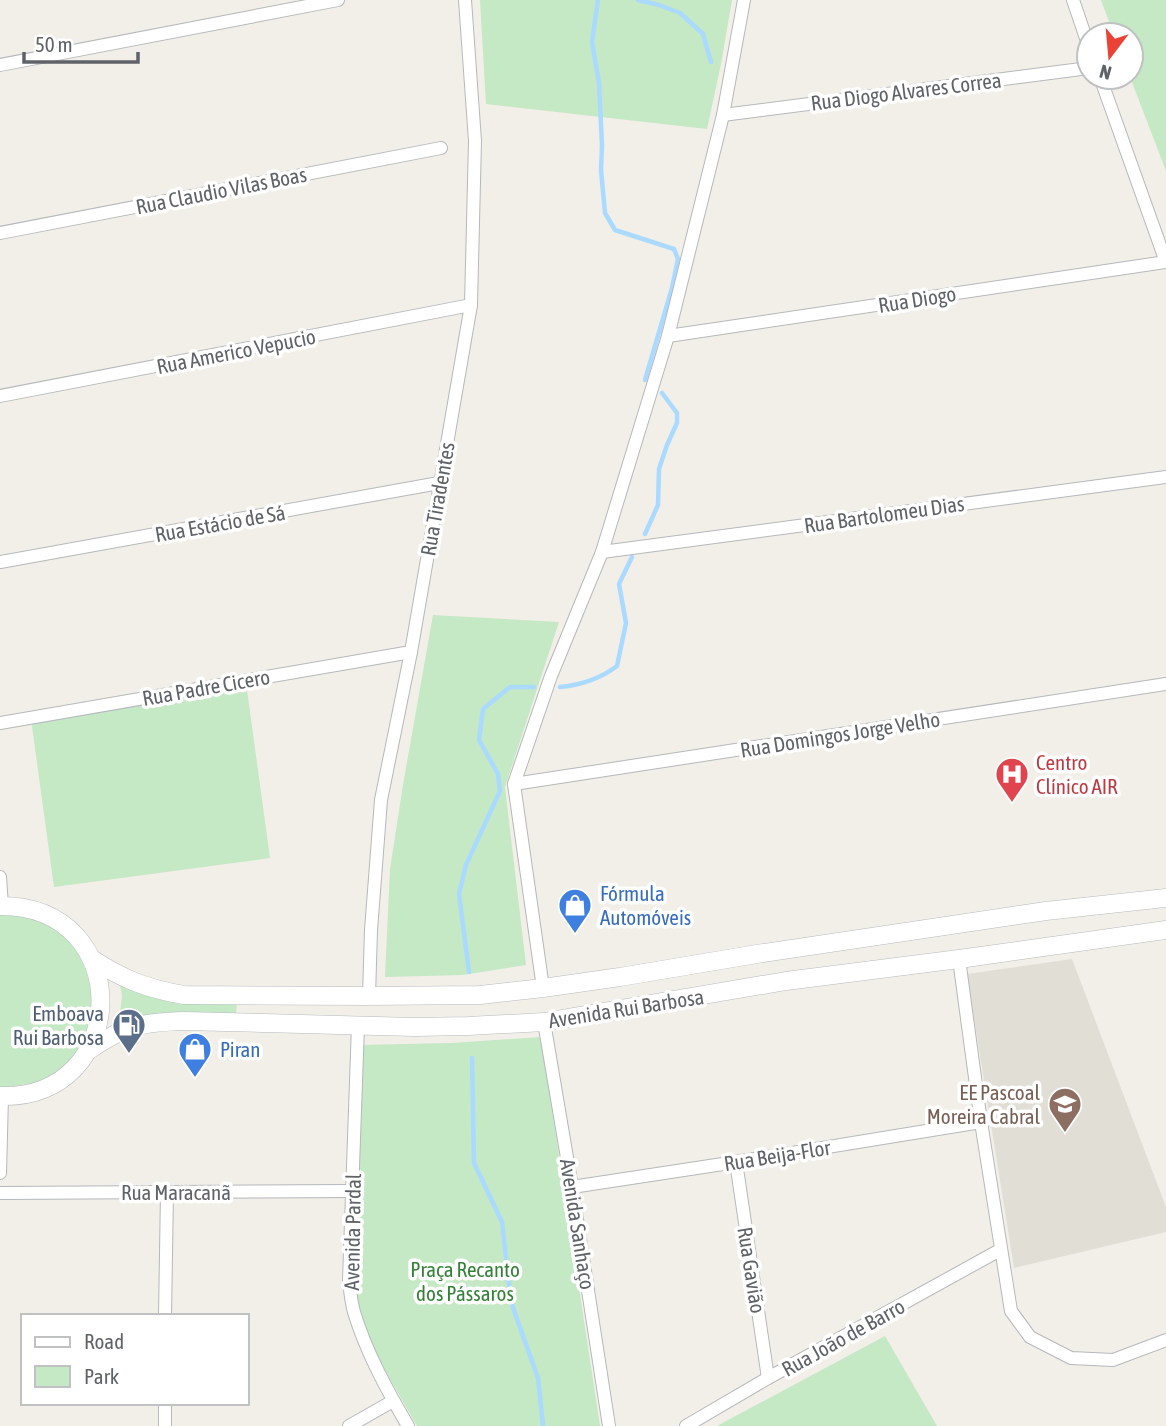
<svg xmlns="http://www.w3.org/2000/svg" width="1166" height="1426" viewBox="0 0 1166 1426" font-family="'Asap Condensed',sans-serif">
  <rect width="100%" height="100%" fill="#f1efe8"/>
  <!-- education -->
  <path fill="#e1ded6" d="M1072 959 1166 1207V1232L1014 1268 967 974Z"/>
  <!-- green -->
  <g fill="#c5e8c5">
    <path d="M480 0H732L721 64 707 129 486 104Z"/>
    <path d="M1101 0H1166V171L1130 77 1131 35H1114Z"/>
    <path d="M433 615 559 622 505 787 526 965 463 975 385 977 390 869 403 785Z"/>
    <path d="M247 690 270 858 54 887 31 719Z"/>
    <path d="M12 913 41 919 66 934 86 956 98 1013 72 1064 48 1081 0 1088V915Z"/>
    <path d="M120 984 237 1001 236 1015C196 1014 157 1009 119 1023L122 996Z"/>
    <path d="M541 1037 600 1426H417L368 1341 358 1310 354 1284 360 1045 452 1043Z"/>
    <path d="M885 1336 937 1426H717Z"/>
  </g>
  <g fill="none" stroke-linecap="round" stroke-linejoin="round">
    <!-- stream -->
    <g stroke="#aadaff" stroke-width="4.5">
      <path d="M598 0 592 42 599 83 602 145 601 170 605 213 615 230 674 249 678 259 672 288 645 380"/>
      <path d="M638 0 659 5 680 13 703 34 711 62"/>
      <path d="M645 534 658 505 659 469 667 445 677 423V413L662 393"/>
      <path d="M560 687C581 685 600 679 617 666L626 623 619 584 632 557"/>
      <path d="M469 972 459 894 466 865 500 791 498 774 479 740 483 709 510 687H534"/>
      <path d="M472 1058 474 1163 502 1222 511 1302 538 1378 543 1426"/>
    </g>
    <defs>
      <g id="street">
        <path d="M1073 0 1089 47"/>
        <path d="M0 65 338 0"/>
        <path d="M1100 77 1166 262"/>
        <path d="M723 115 1089 68"/>
        <path d="M0 233 441 148"/>
        <path d="M668 336 1166 262"/>
        <path d="M0 396 471 305"/>
        <path d="M602 552 1166 477"/>
        <path d="M0 562 439 483"/>
        <path d="M0 723 411 652"/>
        <path d="M514 784 1166 684"/>
        <path d="M0 877 2 906"/>
        <path d="M959 959 981 1122 1011 1311 1030 1337 1071 1358 1113 1360 1166 1340"/>
        <path d="M543 988 514 784 551 676 602 552 668 336 723 115 744 0"/>
        <path d="M369 996 371 930 381 800 411 652 471 305 475 141 465 0"/>
        <path d="M544 1022 572 1187 609 1426"/>
        <path d="M358 1025 349 1280C350 1290 351 1302 354 1312 366 1352 387 1390 408 1426"/>
        <path d="M736 1162 768 1378"/>
        <path d="M0 1173 2 1096"/>
        <path d="M572 1187 736 1162 981 1122"/>
        <path d="M0 1193 353 1191"/>
        <path d="M165 1316 167 1192"/>
        <path d="M165 1426V1403"/>
        <path d="M349 1426 393 1401"/>
        <path d="M686 1426 768 1378 1000 1250"/>
      </g>
      <g id="secondary">
        <path d="M0 906C136 905 132 1100 0 1096"/>
        <path d="M92 959C122 979 148 989 184 995L369 996 480 995 543 988 620 977 757 954 1046 911 1166 898"/>
        <path d="M89 1050C124 1026 142 1022 184 1021L415 1027 468 1026 544 1022 786 981 959 959 1166 930"/>
      </g>
    </defs>
    <!-- street casing -->
    <use href="#street" stroke="#b5b8bc" stroke-width="14"/>
    <!-- secondary casing -->
    <use href="#secondary" stroke="#b6babf" stroke-width="19"/>
    <!-- street -->
    <use href="#street" stroke="#fff" stroke-width="12"/>
    <!-- secondary -->
    <use href="#secondary" stroke="#fff" stroke-width="18"/>
  </g>
  <!-- icons -->
  <defs>
    <symbol id="hospital-pin" viewBox="-11 -11 22 30"><path d="M0 17L-7.5 6A9.5 9.5 0 1 1 7.5 6Z" fill="#e0444e" stroke="#fff"/><path d="M-5-5h3v3.5h4V-5h3V5h-3V1.5h-4V5h-3Z" fill="#fff"/></symbol>
    <symbol id="shop-pin" viewBox="-11 -11 22 30"><path d="M0 17L-7.5 6A9.5 9.5 0 1 1 7.5 6Z" fill="#3f7fe0" stroke="#fff"/><path d="M-5-2.5h2.3a2.7 3.5 0 0 1 5.4 0H5L5.5 6h-11ZM-1.5-2.5h3a1.5 2.3 0 0 0-3 0Z" fill="#fff"/></symbol>
    <symbol id="fuel-pin" viewBox="-11 -11 22 30"><path d="M0 17L-7.5 6A9.5 9.5 0 1 1 7.5 6Z" fill="#5c6f8a" stroke="#fff"/><path d="M-5.5-6h7V0h2V4h1.3V-2.5L3-4.5l.8-.8L6-3V5H2.5V1h-1V6h-7ZM-4.2-4.7v3.2H.2V-4.7Z" fill="#fff"/></symbol>
    <symbol id="school-pin" viewBox="-11 -11 22 30"><path d="M0 17L-7.5 6A9.5 9.5 0 1 1 7.5 6Z" fill="#8d6e63" stroke="#fff"/><path d="M0-5L7-2L0 1L-7-2ZM-4 1L0 2.5L4 1V4Q0 6-4 4Z" fill="#fff"/></symbol>
  </defs>
  <g fill-rule="evenodd">
    <use href="#hospital-pin" x="993" y="755" width="38" height="52"/>
    <use href="#shop-pin" x="556" y="886" width="38" height="52"/>
    <use href="#fuel-pin" x="110" y="1006" width="38" height="52"/>
    <use href="#shop-pin" x="176" y="1030" width="38" height="52"/>
    <use href="#school-pin" x="1046" y="1085" width="38" height="52"/>
  </g>
  <g text-anchor="middle" dominant-baseline="central" stroke-width="7" stroke-linejoin="round" paint-order="stroke">
    <!-- street labels -->
    <g font-size="21" fill="#5f6368" stroke="#fff">
      <text transform="translate(906 91) rotate(-7)">Rua Diogo Alvares Correa</text>
      <text transform="translate(221 190) rotate(-11)">Rua Claudio Vilas Boas</text>
      <text transform="translate(917 299) rotate(-9)">Rua Diogo</text>
      <text transform="translate(236 351) rotate(-11)">Rua Americo Vepucio</text>
      <text transform="translate(437 499) rotate(-80)">Rua Tiradentes</text>
      <text transform="translate(884 514) rotate(-8)">Rua Bartolomeu Dias</text>
      <text transform="translate(220 523) rotate(-10)">Rua Estácio de Sá</text>
      <text transform="translate(206 687) rotate(-10)">Rua Padre Cicero</text>
      <text transform="translate(840 734) rotate(-9)">Rua Domingos Jorge Velho</text>
      <text transform="translate(626 1008) rotate(-9)">Avenida Rui Barbosa</text>
      <text transform="translate(777 1155) rotate(-9)">Rua Beija-Flor</text>
      <text x="176" y="1192">Rua Maracanã</text>
      <text transform="translate(578 1224) rotate(81)">Avenida Sanhaço</text>
      <text transform="translate(352 1232) rotate(-89)">Avenida Pardal</text>
      <text transform="translate(752 1270) rotate(81)">Rua Gavião</text>
      <text transform="translate(843 1337) rotate(-29)">Rua João de Barro</text>
    </g>
    <!-- health labels -->
    <g font-size="21" fill="#be3a42" stroke="#fff" text-anchor="start">
      <text x="1036" y="762">Centro<tspan x="1036" dy="24">Clínico AIR</tspan></text>
    </g>
    <!-- shop labels -->
    <g font-size="21" fill="#366cbe" stroke="#fff" text-anchor="start">
      <text x="600" y="893">Fórmula<tspan x="600" dy="24">Automóveis</tspan></text>
      <text x="220" y="1049">Piran</text>
    </g>
    <!-- service labels -->
    <g font-size="21" fill="#4e5e75" stroke="#fff" text-anchor="end">
      <text x="104" y="1013">Emboava<tspan x="104" dy="24">Rui Barbosa</tspan></text>
    </g>
    <!-- education labels -->
    <g font-size="21" fill="#785e54" stroke="#fff" text-anchor="end">
      <text x="1040" y="1092">EE Pascoal<tspan x="1040" dy="24">Moreira Cabral</tspan></text>
    </g>
    <!-- park labels -->
    <g font-size="21" fill="#348238" stroke="#fff">
      <text x="465" y="1269">Praça Recanto<tspan x="465" dy="24">dos Pássaros</tspan></text>
    </g>
  </g>
  <!-- legend -->
  <rect x="21" y="1314" width="228" height="91" fill="#ffffff" stroke="#bfc1c3" stroke-width="2"/>
  <rect x="35" y="1337" width="35" height="10" fill="#ffffff" stroke="#bfc1c3" stroke-width="2"/>
  <text x="84" y="1349" font-size="21" fill="#5f6368">Road</text>
  <rect x="35" y="1366" width="35" height="21" fill="#c5e8c5" stroke="#bfc1c3" stroke-width="2"/>
  <text x="84" y="1384" font-size="21" fill="#5f6368">Park</text>
  <!-- north arrow -->
  <g transform="translate(1110 56) rotate(196)"><circle r="33" fill="#ffffff" stroke="#bfc1c3" stroke-width="2"/>
  <path d="M0-5L12 26L0 18L-12 26Z" fill="#ea4335"/>
  <text y="-10" font-size="19" font-weight="bold" text-anchor="middle" fill="#5f6368">N</text>
  </g>
  <!-- scale -->
  <path d="M24 52v10h114v-10" fill="none" stroke="#5f6368" stroke-width="3.5"/>
  <text x="35" y="52" font-size="21" fill="#5f6368" stroke="#ffffff" stroke-width="5" paint-order="stroke">50 m</text>
</svg>
